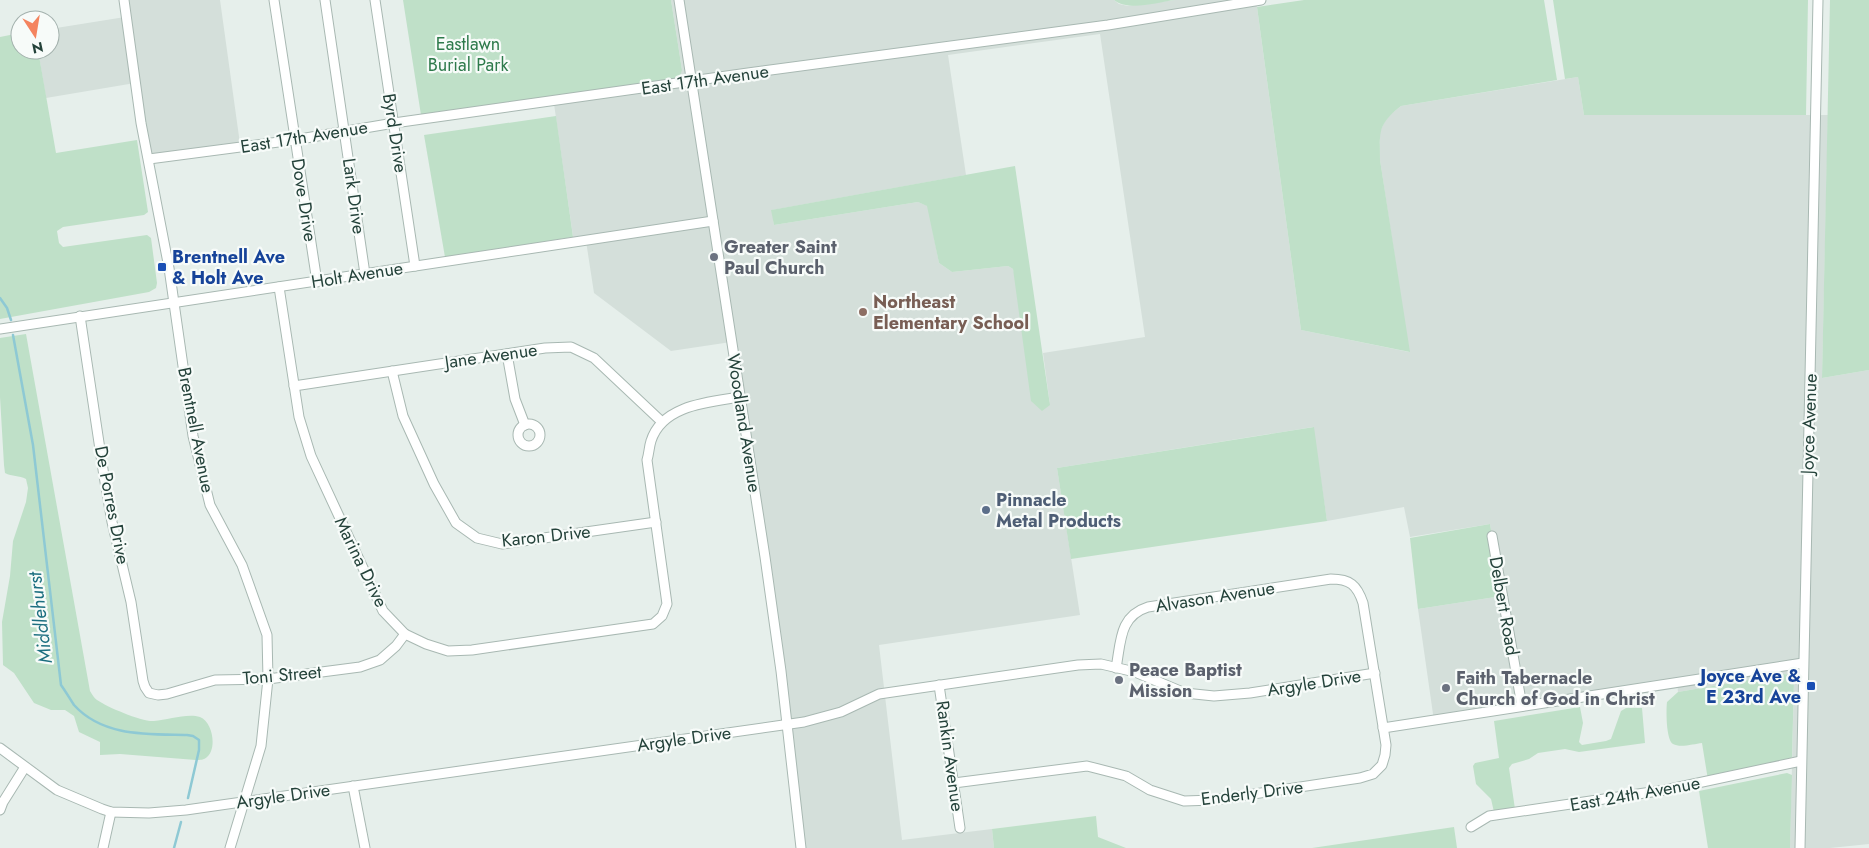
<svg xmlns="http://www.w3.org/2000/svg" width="1869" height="848" viewBox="0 0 1869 848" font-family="Jost,sans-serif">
  <rect width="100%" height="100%" fill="#e6efeb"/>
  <!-- built -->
  <g fill="#d4dfda" fill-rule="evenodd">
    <path d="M123 0H220L241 151 151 161 135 83 46 98 38 50H50V29L125 17Z"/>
    <path d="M671 0H1114L1119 4 1128 6 1175 0H1256L1301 330 1409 352 1380 160V132L1386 118 1401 106 1578 77 1584 115H1828L1822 378 1869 370V844L1830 848H1790L1794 681 1791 675 1783 674 1678 692 1677 683 1434 721 1418 609 1502 596 1490 524 1410 537 1404 507 1327 521 1313 427 1057 468 1080 615 879 645 902 840 992 829 994 848H802L731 342 671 351 594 293 586 241 574 243 553 97 682 70ZM1100 34 1145 337 1043 353 1050 405 1013 269 1008 266 952 272 939 263 928 206 918 202 774 225 772 210 966 175 948 55Z"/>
  </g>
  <!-- green -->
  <g fill="#bfe0c8">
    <path d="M403 0H671L682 70 680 76 670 81 421 115Z"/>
    <path d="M1114 0H1175C1157 2 1129 12 1114 0Z"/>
    <path d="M1304 0H1544L1557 80 1401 106C1377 125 1380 132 1380 160L1410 352 1301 330 1257 7Z"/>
    <path d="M1553 0H1808L1806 115H1584L1578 77 1565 79Z"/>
    <path d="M1830 0H1869V370L1822 378Z"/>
    <path d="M20 33V50H38L56 153 137 140 148 212 144 215 63 227 57 231 59 243 63 247 147 235 151 238 157 283 156 288 149 292 0 319V37Z"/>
    <path d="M556 116 573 237 445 257 424 135Z"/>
    <path d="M1015 166 1050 405 1042 411 1031 401 1013 269 1008 266 952 272 939 263 927 206 918 202 774 225 771 210Z"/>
    <path d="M26 334 90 691C92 694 94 698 97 700 107 707 142 722 154 721 168 720 187 713 200 717 213 722 217 749 207 757 204 760 200 760 196 760L120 754 100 755V742L79 732 74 716 65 710H51L34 703 14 673 3 665 2 622 10 576 13 541 26 502 28 488 26 479C19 475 12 477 5 473L4 465 0 397V338Z"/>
    <path d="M1314 427 1327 521 1071 559 1057 468Z"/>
    <path d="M1490 524 1502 596 1418 609 1410 538Z"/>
    <path d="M1783 674 1791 675 1794 681 1792 757 1784 764 1708 780 1702 743C1694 744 1680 748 1673 744 1666 740 1666 710 1667 702L1678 692Z"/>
    <path d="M1580 707 1583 723 1579 742 1582 745 1606 741 1611 739 1621 711 1626 708H1642L1645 743 1579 752 1565 749 1538 753 1529 759 1512 764 1509 768 1515 809 1494 812 1491 799 1476 784 1473 766 1475 763 1499 758 1494 721Z"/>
    <path d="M1787 773 1792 775 1790 848H1708L1699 791Z"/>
    <path d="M1096 816 1098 837 1126 848H994L992 829Z"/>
    <path d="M1454 827 1457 848H1312Z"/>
  </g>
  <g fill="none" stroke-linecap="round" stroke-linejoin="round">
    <!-- stream -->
    <g stroke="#8ec9d4" stroke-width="2.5">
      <path d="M0 298 7 308 11 320"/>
      <path d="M13 335 33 445 61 685C66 692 70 699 74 705 103 737 148 734 187 735L193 736 199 740V750L188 798"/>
      <path d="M174 848 181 822"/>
    </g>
    <defs>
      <g id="minor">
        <path d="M124 0 141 123 169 268 193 436 210 505 242 565 267 635 268 679 261 746 230 848"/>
        <path d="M274 0 317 282"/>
        <path d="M325 0 365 274"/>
        <path d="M375 0 415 266"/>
        <path d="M679 0 765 557 781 671 801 848"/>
        <path d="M149 159 294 140 394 123 748 73 1108 25 1261 0"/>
        <path d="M279 287 299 417 311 456 383 611 405 634 426 644 448 651 472 650 653 624 662 616 667 604 647 460C649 454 649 447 651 441 662 405 709 402 740 397"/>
        <path d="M80 316 104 476 112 522 131 602 143 681 145 687 149 693 158 695 167 694 215 680 268 679 360 667 380 660 396 646 405 634"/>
        <path d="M0 329 713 221"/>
        <path d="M507 354 515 399 525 425"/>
        <path d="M392 371 403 416 434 484 456 523 477 538 502 544 656 522"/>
        <path d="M294 386 545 348 571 347 594 358 662 422"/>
        <circle cx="529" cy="435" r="11"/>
        <path d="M1492 536 1522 706"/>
        <path d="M939 685 960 828"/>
        <path d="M1383 728 1803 663"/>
        <path d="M0 748 57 790 102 809 111 812 149 813 186 810 804 722 841 712 879 694 1078 665 1101 664 1135 672 1185 693 1214 696 1250 693 1375 673"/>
        <path d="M954 783 1087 766 1126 776 1150 790 1184 801 1214 800 1360 778 1373 774 1382 765 1385 755 1386 745 1363 603C1357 585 1350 579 1331 579L1148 607C1119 616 1121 642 1116 668"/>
        <path d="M353 786 365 848"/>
        <path d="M0 810 3 802 25 767"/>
        <path d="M1471 827 1489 816 1665 790 1801 761"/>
        <path d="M103 848 111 812"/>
        <path d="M1800 848 1818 0"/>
      </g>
    </defs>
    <!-- minor casing -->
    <use href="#minor" stroke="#a8b8b2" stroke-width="11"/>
    <!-- minor -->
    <use href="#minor" stroke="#fff" stroke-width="9"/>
  </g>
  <!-- markers -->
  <g fill="#6b7280" stroke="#f7fbf9" stroke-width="2">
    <circle cx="714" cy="257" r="5"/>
    <circle cx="1119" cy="680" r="5"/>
    <circle cx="1446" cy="688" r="5"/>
  </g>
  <g fill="#1a4fb4" stroke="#f7fbf9" stroke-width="2">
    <rect x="157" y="262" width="10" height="10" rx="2.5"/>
    <rect x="1806" y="681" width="10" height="10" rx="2.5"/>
  </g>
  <circle fill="#8d6e63" stroke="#f7fbf9" stroke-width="2" cx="863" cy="312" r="5"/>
  <circle fill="#5c6f8a" stroke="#f7fbf9" stroke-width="2" cx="986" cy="510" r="5"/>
  <g text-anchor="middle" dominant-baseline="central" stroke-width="4.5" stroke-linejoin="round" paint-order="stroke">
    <!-- park labels -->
    <g font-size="18" fill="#2d7a4b" stroke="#f7fbf9">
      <text x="468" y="44">Eastlawn<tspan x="468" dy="21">Burial Park</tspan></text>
    </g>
    <!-- street labels -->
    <g font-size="18" fill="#24423a" stroke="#f7fbf9">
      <text transform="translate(705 80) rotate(-8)">East 17th Avenue</text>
      <text transform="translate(395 133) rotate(81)">Byrd Drive</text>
      <text transform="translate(304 137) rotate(-9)">East 17th Avenue</text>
      <text transform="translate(354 196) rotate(82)">Lark Drive</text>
      <text transform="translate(304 200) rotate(81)">Dove Drive</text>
      <text transform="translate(357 275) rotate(-9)">Holt Avenue</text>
      <text transform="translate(491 356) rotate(-8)">Jane Avenue</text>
      <text transform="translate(744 423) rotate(81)">Woodland Avenue</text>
      <text transform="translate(1809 424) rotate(-88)">Joyce Avenue</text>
      <text transform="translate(196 430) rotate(79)">Brentnell Avenue</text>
      <text transform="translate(112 505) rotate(79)">De Porres Drive</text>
      <text transform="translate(546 536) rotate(-6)">Karon Drive</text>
      <text transform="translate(361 562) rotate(64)">Marina Drive</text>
      <text transform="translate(1215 597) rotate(-9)">Alvason Avenue</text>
      <text transform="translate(1504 606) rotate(80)">Delbert Road</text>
      <text transform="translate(282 675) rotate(-5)">Toni Street</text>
      <text transform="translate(1314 683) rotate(-9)">Argyle Drive</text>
      <text transform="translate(684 739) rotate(-8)">Argyle Drive</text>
      <text transform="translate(950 756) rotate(82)">Rankin Avenue</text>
      <text transform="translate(1252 793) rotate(-7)">Enderly Drive</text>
      <text transform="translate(1635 794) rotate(-10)">East 24th Avenue</text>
      <text transform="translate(283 796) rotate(-8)">Argyle Drive</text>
    </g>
    <!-- worship labels -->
    <g font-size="18" font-weight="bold" fill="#5b616d" stroke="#f7fbf9" text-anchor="start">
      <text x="724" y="247">Greater Saint<tspan x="724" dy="21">Paul Church</tspan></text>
      <text x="1129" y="670">Peace Baptist<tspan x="1129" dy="21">Mission</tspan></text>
      <text x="1456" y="678">Faith Tabernacle<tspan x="1456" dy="21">Church of God in Christ</tspan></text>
    </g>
    <!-- transit labels -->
    <g font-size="18" font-weight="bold" fill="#164399" stroke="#f7fbf9" text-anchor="start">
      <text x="172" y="257">Brentnell Ave<tspan x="172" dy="21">&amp; Holt Ave</tspan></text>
      <text x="1801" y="676" text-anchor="end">Joyce Ave &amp;<tspan x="1801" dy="21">E 23rd Ave</tspan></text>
    </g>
    <!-- education labels -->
    <g font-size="18" font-weight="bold" fill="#785e54" stroke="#f7fbf9" text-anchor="start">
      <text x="873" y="302">Northeast<tspan x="873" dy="21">Elementary School</tspan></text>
    </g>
    <!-- service labels -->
    <g font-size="18" font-weight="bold" fill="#4e5e75" stroke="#f7fbf9" text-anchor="start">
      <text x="996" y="500">Pinnacle<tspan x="996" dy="21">Metal Products</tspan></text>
    </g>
    <!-- water labels -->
    <g font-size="19" font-style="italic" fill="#1c6f80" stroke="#f7fbf9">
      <text transform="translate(40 618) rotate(-97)">Middlehurst</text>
    </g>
  </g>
  <!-- north arrow -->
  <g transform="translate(35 35) rotate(168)"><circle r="24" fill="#f7fbf9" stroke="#a3b1ad"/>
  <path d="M0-4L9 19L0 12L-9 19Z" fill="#f4845f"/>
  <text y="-8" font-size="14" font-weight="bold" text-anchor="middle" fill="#24423a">N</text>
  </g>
</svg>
